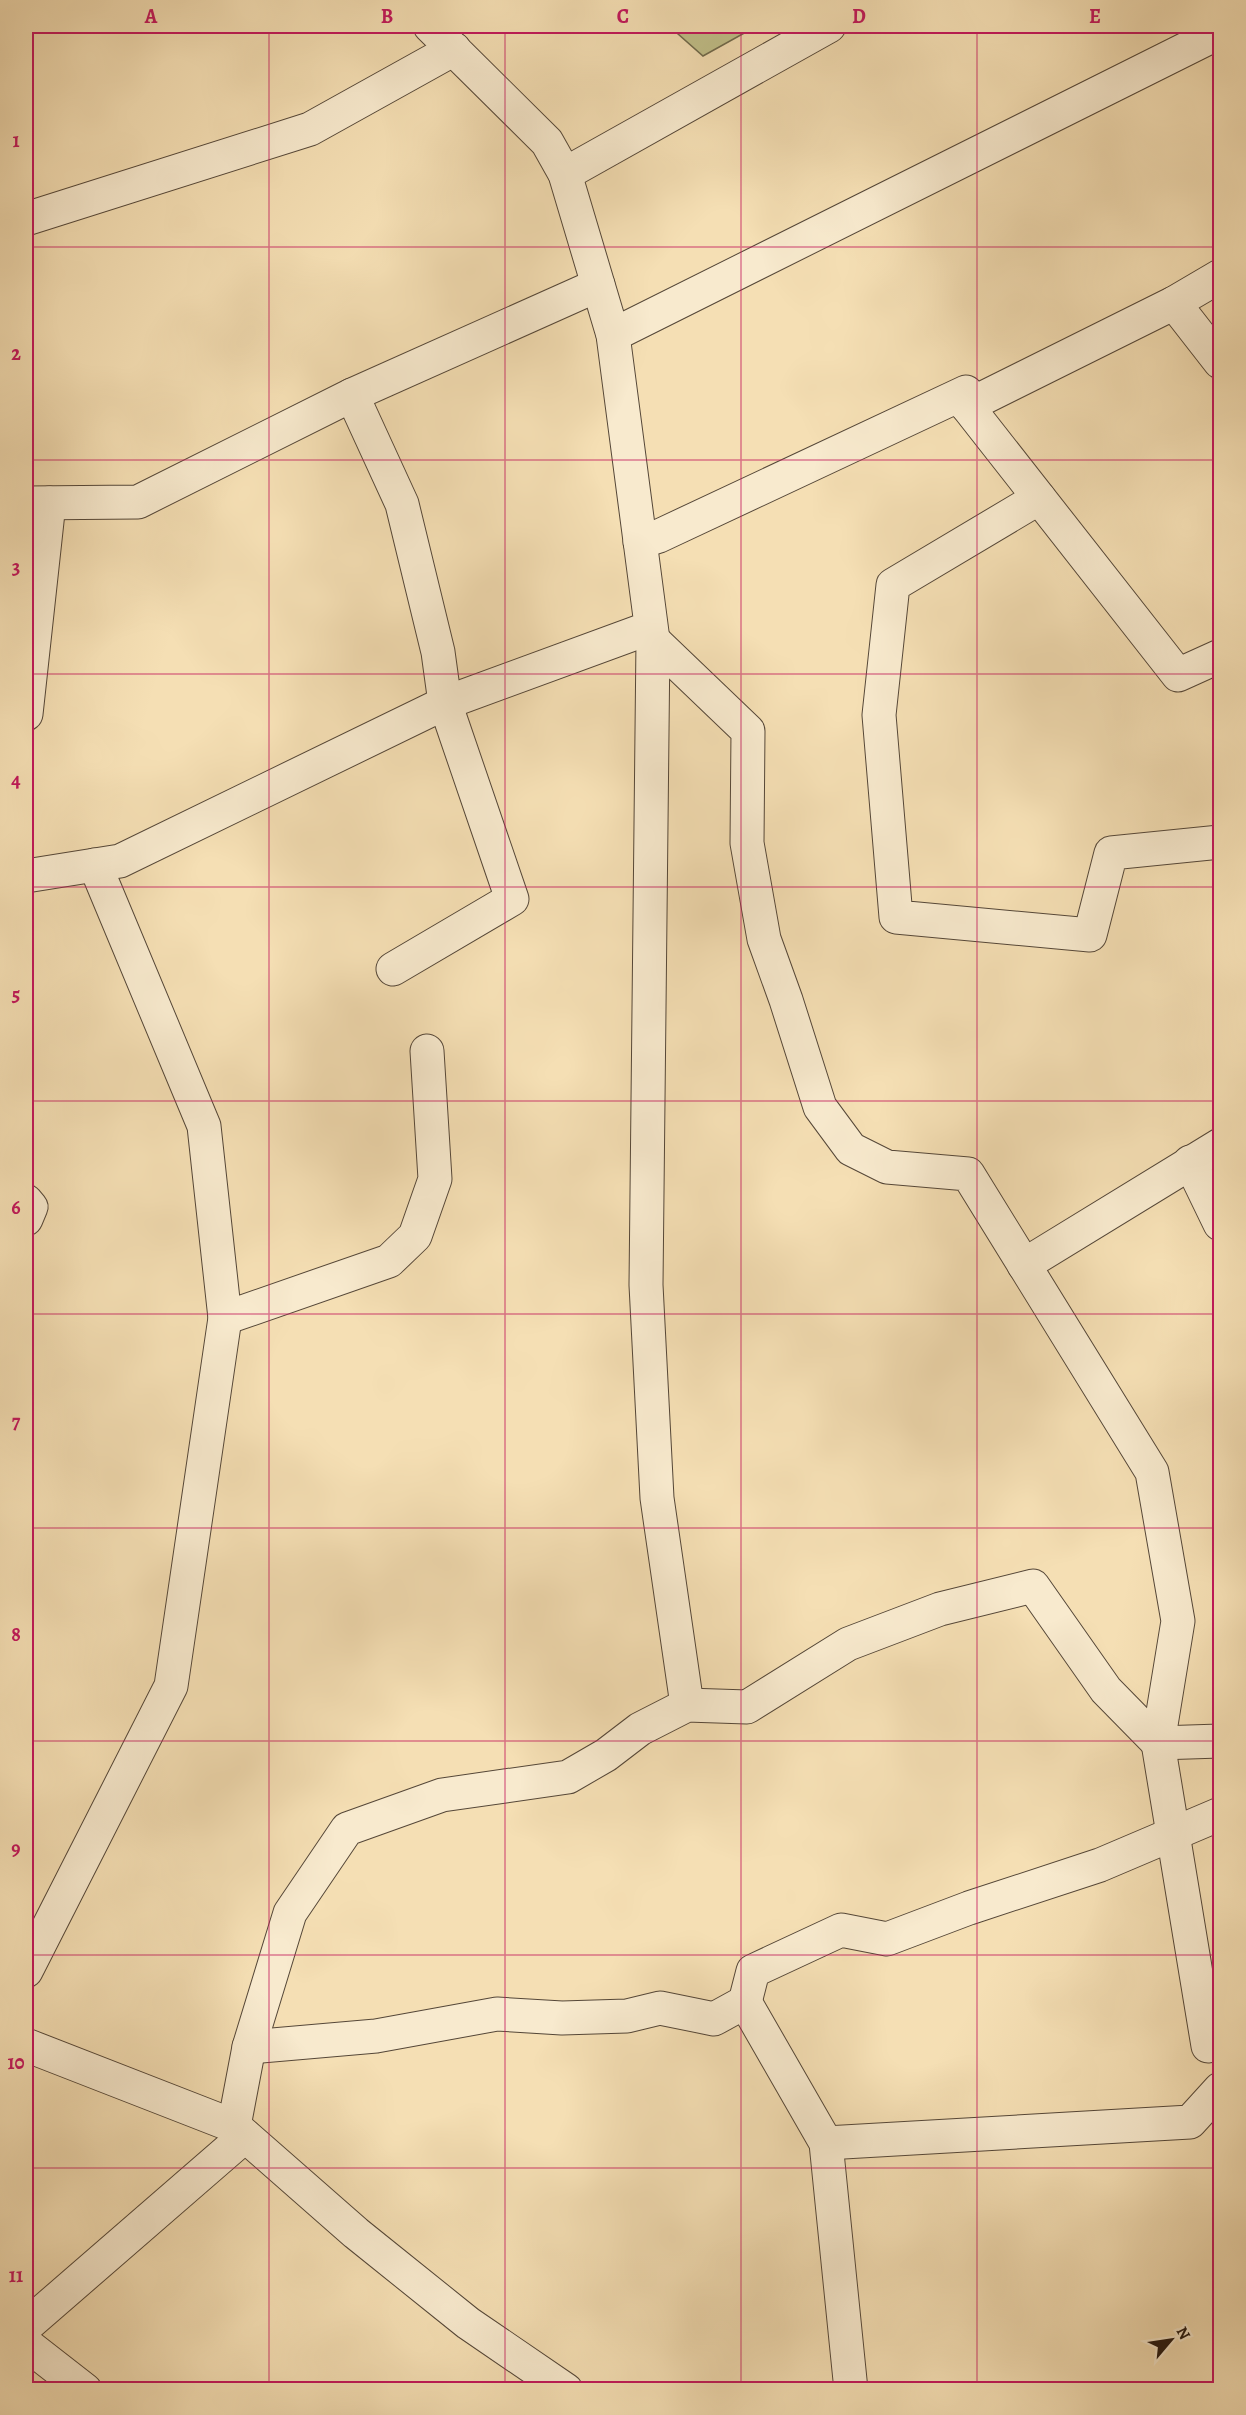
<svg xmlns="http://www.w3.org/2000/svg" width="1246" height="2415" viewBox="0 0 1246 2415" font-family="Alegreya,serif">
  <rect width="100%" height="100%" fill="#f5dfb4"/>
  <filter id="stains"><feTurbulence type="fractalNoise" baseFrequency=".00333" numOctaves="4"/><feColorMatrix values="0 0 0 0 .2 0 0 0 0 .09 0 0 0 0 .02 0 0 0 .5 -.17"/></filter>
  <radialGradient id="worn" r=".72"><stop offset=".6" stop-color="#630" stop-opacity="0"/><stop offset="1" stop-color="#630" stop-opacity=".3"/></radialGradient>
  <!-- green -->
  <path fill="#c1c08a" stroke="#706a4c" stroke-width="1.5" d="M669 26H757L703 56Z"/>
  <g fill="none" stroke-linecap="round" stroke-linejoin="round">
    <defs>
      <g id="minor">
        <path d="M565 174 829 26"/>
        <path d="M26 219 310 129 454 49"/>
        <path d="M1220 276 1174 303 967 406 1178 675 1220 656"/>
        <path d="M1174 303 1220 362"/>
        <path d="M613 335 1220 32"/>
        <path d="M352 395 598 285"/>
        <path d="M1039 498 893 585 879 715 896 917 1090 935 1111 853 1220 842"/>
        <path d="M26 503 138 502 352 395 402 504 438 652 445 703 644 630 653 640 613 335 565 174 547 142 430 26"/>
        <path d="M640 542 659 536 966 392 967 406"/>
        <path d="M26 714 49 503"/>
        <path d="M26 876 120 861 445 703 512 899 393 969"/>
        <path d="M1190 1162 1220 1224"/>
        <path d="M26 1201 31 1207 26 1219"/>
        <path d="M1024 1265 1220 1145"/>
        <path d="M225 1318 389 1261 415 1236 435 1179 427 1051"/>
        <path d="M687 1705 657 1498 646 1285 653 640 748 731 747 843 764 939 786 1000 820 1107 851 1149 887 1167 968 1174 1152 1472 1178 1621 1158 1743 1208 2046 1220 2044"/>
        <path d="M26 1971 171 1686 225 1318 204 1126 95 865"/>
        <path d="M745 2002 826 2143 851 2390"/>
        <path d="M26 2045 234 2126"/>
        <path d="M249 2047 376 2036 497 2014 562 2018 627 2016 660 2008 714 2019 745 2002 753 1971 841 1930 887 1939 969 1908 1100 1865 1220 1814"/>
        <path d="M826 2143 1190 2122 1220 2089"/>
        <path d="M26 2326 245 2136"/>
        <path d="M26 2344 85 2390"/>
        <path d="M566 2390 468 2323 356 2233 234 2126 249 2047 290 1913 347 1829 442 1795 568 1777 606 1755 640 1729 687 1705 747 1707 848 1644 940 1609 1033 1586 1106 1690 1158 1743 1220 1741"/>
      </g>
    </defs>
    <!-- minor casing -->
    <use href="#minor" stroke="#554738" stroke-width="35"/>
    <!-- minor -->
    <use href="#minor" stroke="#f8eace" stroke-width="33"/>
  </g>
  <!-- grid -->
  <path fill="none" stroke="#c2185b" stroke-width="1.5" stroke-opacity="0.55" d="M269 26V2390M505 26V2390M741 26V2390M977 26V2390M26 247H1220M26 460H1220M26 674H1220M26 887H1220M26 1101H1220M26 1314H1220M26 1528H1220M26 1741H1220M26 1955H1220M26 2168H1220"/>
  <!-- margin -->
  <rect width="1246" height="2415" fill="none" stroke="#f5dfb4" stroke-width="66"/>
  <!-- north arrow -->
  <g transform="translate(1171 2340) rotate(61)" stroke="#f8eace" stroke-width="4.5" paint-order="stroke">
  <path d="M0-4.5L10 22L0 15L-10 22Z" fill="#20140e"/>
  <text y="-9" font-size="16" font-weight="bold" text-anchor="middle" fill="#20140e">N</text>
  </g>
  <rect x="33" y="33" width="1180" height="2349" fill="none" stroke="#c2185b" stroke-width="2"/>
  <g font-size="20" text-anchor="middle" font-weight="bold" fill="#c2185b">
    <text x="151" y="23">A</text>
    <text x="387" y="23">B</text>
    <text x="623" y="23">C</text>
    <text x="859" y="23">D</text>
    <text x="1095" y="23">E</text>
    <text x="16" y="147">1</text>
    <text x="16" y="360">2</text>
    <text x="16" y="574">3</text>
    <text x="16" y="787">4</text>
    <text x="16" y="1001">5</text>
    <text x="16" y="1214">6</text>
    <text x="16" y="1428">7</text>
    <text x="16" y="1641">8</text>
    <text x="16" y="1855">9</text>
    <text x="16" y="2069">10</text>
    <text x="16" y="2282">11</text>
  </g>
  <rect width="100%" height="100%" filter="url(#stains)"/>
  <rect width="100%" height="100%" fill="url(#worn)"/>
</svg>
